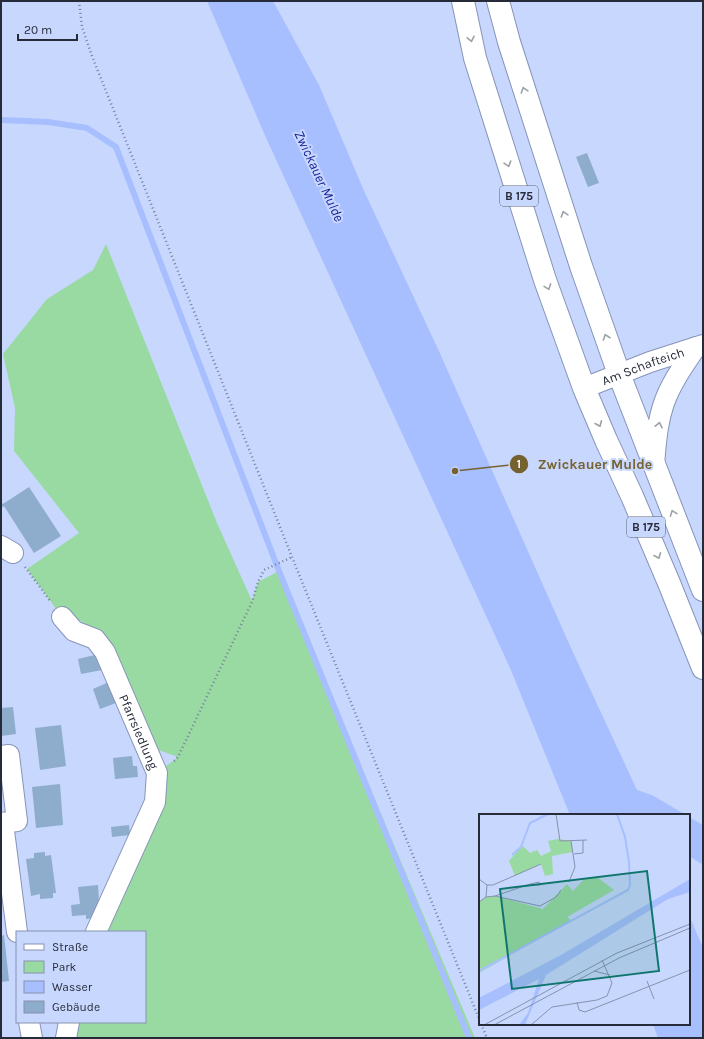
<svg xmlns="http://www.w3.org/2000/svg" width="704" height="1039" viewBox="0 0 704 1039" font-family="Karla,sans-serif">
  <rect width="100%" height="100%" fill="#c8d7fd"/>
  <!-- green -->
  <path fill="#99daa2" d="M106 244 217 523 252 601 258 582 279 571 475 1038H66L69 1022H145V932H96L157 773 178 757 150 747 92 629 71 614 62 617 27 569 79 533 14 451 15 408 3 354 47 299 93 270Z"/>
  <!-- water -->
  <g fill="#a7bffe">
    <path d="M207 1H273L319 85 365 193 438 349 571 648 637 790 652 795 686 815H570L510 668 267 140Z"/>
    <path d="M689 817 703 825V865L689 856Z"/>
    <path d="M689 915 703 948V1038H658L653 1024H689Z"/>
  </g>
  <g fill="none" stroke-linecap="round" stroke-linejoin="round">
    <!-- stream -->
    <path stroke="#a7bffe" stroke-width="6" d="M1 120 48 122 87 128 116 147 279 571 469 1038"/>
  </g>
  <!-- building -->
  <g fill="#8eaccb">
    <path d="M587 153 599 183 588 187 576 157Z"/>
    <path d="M29 487 61 536 34 553 4 506 1 508V502L3 504Z"/>
    <path d="M99 654 102 670 81 674 78 659Z"/>
    <path d="M109 682 116 703 100 709 93 689Z"/>
    <path d="M13 707 16 734 1 736V708Z"/>
    <path d="M61 725 66 766 40 770 35 728Z"/>
    <path d="M132 756 133 766H137L138 777 115 779 113 758Z"/>
    <path d="M60 784 63 825 36 828 32 787Z"/>
    <path d="M129 825 130 835 112 837 111 827Z"/>
    <path d="M45 852V856L51 855 56 893H53V898L40 899V894L31 896 26 859 34 858V853Z"/>
    <path d="M98 885 99 902 93 918 86 919V915L72 916 71 905 80 904 78 887Z"/>
    <path d="M4 935 9 981 1 982V936Z"/>
  </g>
  <g fill="none" stroke-linecap="round" stroke-linejoin="round">
    <defs>
      <g id="minor">
        <path id="s1" d="M584 388 650 362 703 345"/>
        <path d="M654 464C656 443 657 423 664 403 671 383 684 365 696 347"/>
        <path d="M1 546 13 553"/>
        <path id="s2" d="M62 617 74 631 95 639 105 652 157 773 155 802 96 932"/>
        <path d="M1 756 9 755 17 821 1 823"/>
        <path d="M3 823 17 932"/>
        <path d="M29 1022 32 1038"/>
        <path d="M66 1038 69 1022"/>
      </g>
      <g id="major">
        <path d="M463 1 475 58 545 280 584 388 606 440 632 496 669 583 703 668"/>
        <path d="M498 1 509 42 581 266 619 374 703 590"/>
      </g>
    </defs>
    <!-- minor casing -->
    <use href="#minor" stroke="#8694b7" stroke-width="22"/>
    <!-- major casing -->
    <use href="#major" stroke="#8694b7" stroke-width="24"/>
    <!-- path -->
    <g stroke="#76809b" stroke-width="2.5" stroke-dasharray="1 3" stroke-linecap="butt">
      <path d="M79 1 82 27 92 56 292 557 480 1021"/>
      <path d="M25 567 51 602"/>
      <path d="M174 761 178 757 252 602 258 582 264 570 292 557"/>
      <path d="M481 1024 487 1038"/>
    </g>
    <!-- minor -->
    <use href="#minor" stroke="#fff" stroke-width="20"/>
    <!-- major -->
    <use href="#major" stroke="#fff" stroke-width="22"/>
  </g>
  <!-- one-way arrows -->
  <defs><path id="oneway-chevron" d="M-2-3.5L2.5 0L-2 3.5" fill="none" stroke-width="1.6" stroke-linecap="round" stroke-linejoin="round"/></defs>
  <g stroke="#9da0a6">
    <use href="#oneway-chevron" transform="translate(471 39) rotate(78)"/>
    <use href="#oneway-chevron" transform="translate(524 90) rotate(-108)"/>
    <use href="#oneway-chevron" transform="translate(508 164) rotate(72)"/>
    <use href="#oneway-chevron" transform="translate(564 214) rotate(-108)"/>
    <use href="#oneway-chevron" transform="translate(548 287) rotate(70)"/>
    <use href="#oneway-chevron" transform="translate(606 337) rotate(-109)"/>
    <use href="#oneway-chevron" transform="translate(599 424) rotate(67)"/>
    <use href="#oneway-chevron" transform="translate(659 425) rotate(-78)"/>
    <use href="#oneway-chevron" transform="translate(673 513) rotate(-111)"/>
    <use href="#oneway-chevron" transform="translate(658 556) rotate(67)"/>
  </g>
  <g text-anchor="middle" dominant-baseline="central" stroke-width="4" stroke-linejoin="round" paint-order="stroke">
    <!-- shield labels -->
    <g fill="#c8d7fd" stroke="#575f74" stroke-width="1">
      <rect x="500" y="186" width="38" height="20" rx="3"/>
      <rect x="627" y="517" width="38" height="20" rx="3"/>
    </g>
    <g font-size="12" font-weight="bold" fill="#262b3a">
      <text x="519" y="196">B 175</text>
      <text x="646" y="527">B 175</text>
    </g>
    <!-- street labels -->
    <g font-size="13" fill="#262b3a" stroke="#c8d7fd">
      <text stroke="none"><textPath href="#s1" startOffset="63">Am Schafteich</textPath></text>
      <text stroke="none"><textPath href="#s2" startOffset="144">Pfarrsiedlung</textPath></text>
    </g>
    <!-- water labels -->
    <g font-size="14" font-style="italic" fill="#172298" stroke="#c8d7fd">
      <text transform="translate(319 176) rotate(65)">Zwickauer Mulde</text>
    </g>
  </g>
  <!-- overview -->
  <g transform="translate(479 814)">
    <rect width="211" height="211" fill="#c8d7fd"/>
    <path d="M79 25 92 27 94 38 73 42 74 60 66 62 62 50 36 62 30 47 36 40 44 32 51 39 58 36 62 42 72 37 69 27ZM118 63 135 76 88 103 92 106 0 159V88L7 83 16 82 64 95 88 70 94 77 104 66Z" fill="#99daa2"/>
    <path d="M211 65V78L189 85 67 161 46 211H40L49 199 60 165 0 196V184L82 141Z" fill="#a7bffe"/>
    <path fill="none" stroke="#a7bffe" stroke-width="2" d="M33 41 42 33 51 9 69 0M0 157 149 76 151 71 150 48 146 23 138 0"/>
    <path fill="none" stroke="#8792af" stroke-width="1" d="M77 0 81 27 108 26M95 40 104 39V26M0 65 8 71H14L62 50M90 68 96 53 92 27M16 82 51 70 60 68 61 71H51M7 83 16 82 61 92 77 83 82 76M0 88 7 83 8 71M115 157 131 161M168 167 175 185M98 188 100 196 106 198 211 156M5 211 138 139 211 110M15 211 140 144 211 114M52 211 73 193 118 186 128 182 133 169 123 146"/>
    <path fill="#0f766e" fill-opacity="0.15" stroke="#0f766e" stroke-width="2" d="M168 57 180 157 33 175 21 75Z"/>
    <rect width="211" height="211" fill="none" stroke="#262b3a" stroke-width="2"/>
  </g>
  <!-- callouts -->
  <path fill="none" stroke="#766231" stroke-width="1.5" d="M455 471L519 464"/>
  <g fill="#766231" stroke="#c8d7fd" stroke-width="1.5">
    <circle cx="455" cy="471" r="4"/>
    <circle cx="519" cy="464" r="10"/>
  </g>
  <g font-size="12" text-anchor="middle" font-weight="bold" fill="#fff">
    <text x="519" y="468">1</text>
  </g>
  <g font-size="14" text-anchor="middle" font-weight="bold" fill="#766231" stroke="#c8d7fd" stroke-width="4" stroke-linejoin="round" paint-order="stroke">
    <text x="595" y="469">Zwickauer Mulde</text>
  </g>
  <!-- border -->
  <rect width="704" height="1039" fill="none" stroke="#262b3a" stroke-width="4"/>
  <!-- legend -->
  <rect x="16" y="931" width="130" height="92" fill="#c8d7fd" stroke="#8792af"/>
  <rect x="24" y="944" width="20" height="6" fill="#ffffff" stroke="#8792af"/>
  <text x="52" y="951" font-size="12" fill="#262b3a">Straße</text>
  <rect x="24" y="961" width="20" height="12" fill="#99daa2" stroke="#8792af"/>
  <text x="52" y="971" font-size="12" fill="#262b3a">Park</text>
  <rect x="24" y="981" width="20" height="12" fill="#a7bffe" stroke="#8792af"/>
  <text x="52" y="991" font-size="12" fill="#262b3a">Wasser</text>
  <rect x="24" y="1001" width="20" height="12" fill="#8eaccb" stroke="#8792af"/>
  <text x="52" y="1011" font-size="12" fill="#262b3a">Gebäude</text>
  <!-- scale -->
  <path d="M18 34v6h59v-6" fill="none" stroke="#262b3a" stroke-width="2"/>
  <text x="24" y="34" font-size="12" fill="#262b3a" stroke="#c8d7fd" stroke-width="3" paint-order="stroke">20 m</text>
</svg>
